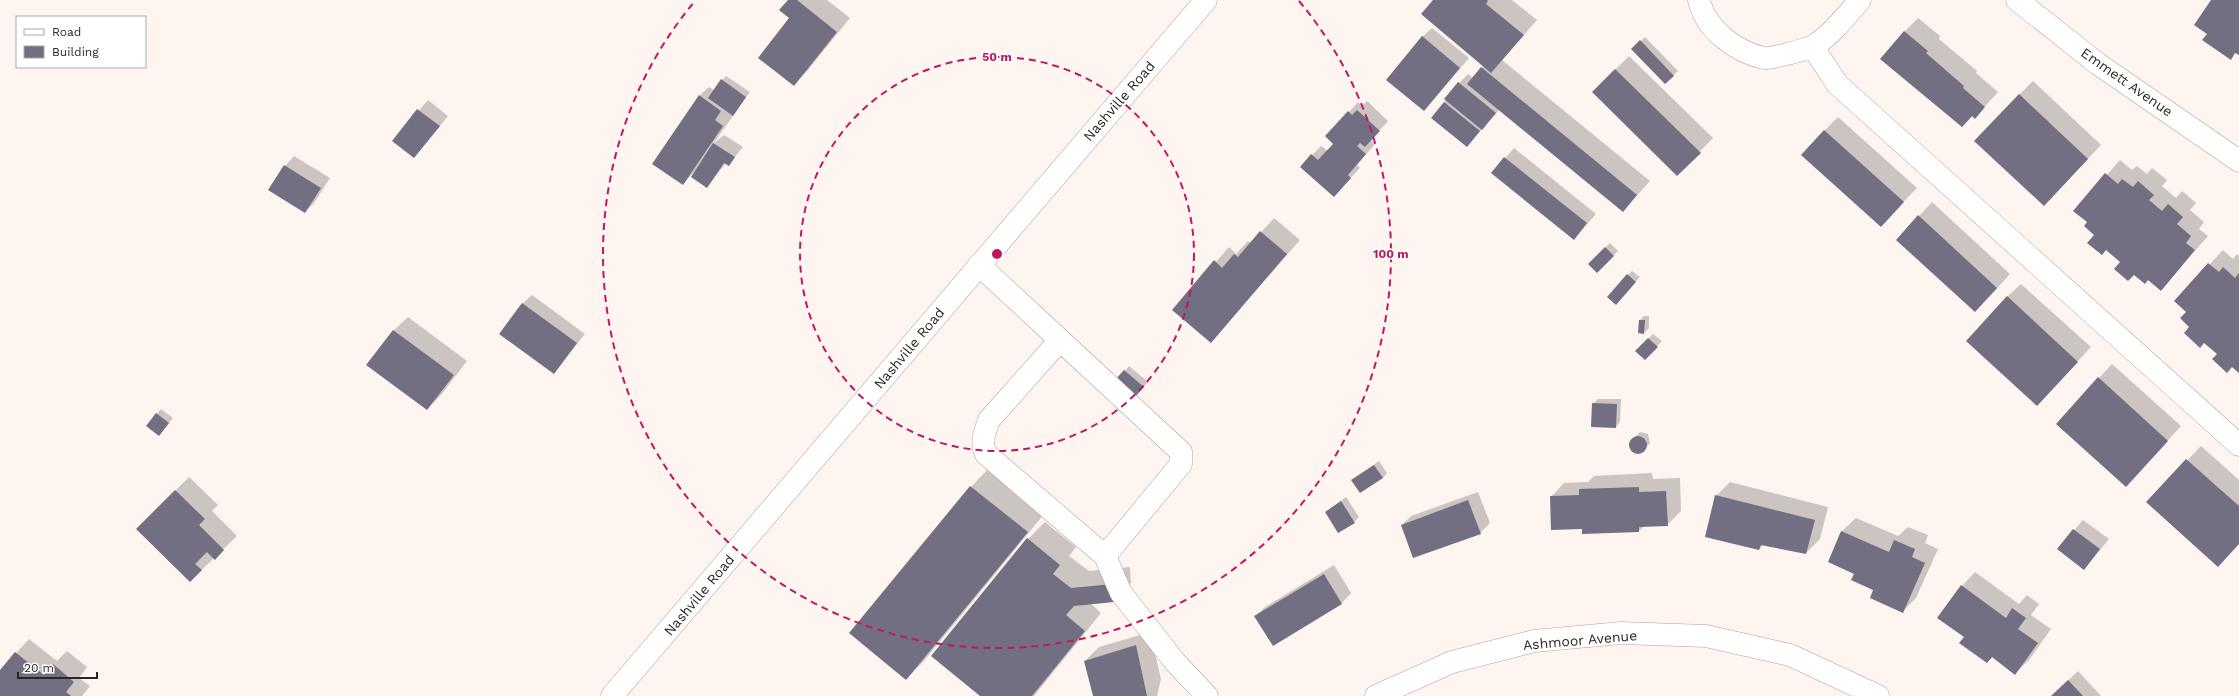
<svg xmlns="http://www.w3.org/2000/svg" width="2239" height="696" viewBox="0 0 2239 696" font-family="'Work Sans',sans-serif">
  <rect width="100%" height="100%" fill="#fef5f1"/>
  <!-- shadow -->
  <g fill="#0003">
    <path d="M789 0H827L850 18 807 71 793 85Z"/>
    <path d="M1434 0H1512L1537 20 1502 60 1650 181 1623 211 1499 110 1467 146 1432 118 1459 83 1468 74 1473 78 1483 66Z"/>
    <path d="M1918 18 1940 36 1939 39 1977 71 1976 73 1998 92 1975 117 1973 116 1962 126 1904 32Z"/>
    <path d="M1432 28 1469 58 1424 110 1422 37Z"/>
    <path d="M1645 37 1678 71 1665 83 1633 49Z"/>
    <path d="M1629 56 1713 138 1677 175 1593 92Z"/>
    <path d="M726 76 750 92 713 144 724 135 743 147 729 164 726 163 707 187 694 172 683 184 699 96 709 87 714 90Z"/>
    <path d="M2033 81 2101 145 2044 205 2019 95Z"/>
    <path d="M428 100 448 116 414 157 393 140Z"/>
    <path d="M1367 101 1388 121 1371 140 1375 144 1357 165 1360 168 1343 186 1312 155 1321 146 1328 151 1335 144 1349 112 1358 102 1362 106Z"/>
    <path d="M1838 117 1917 188 1881 225 1824 131Z"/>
    <path d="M1514 148 1596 214 1574 239 1492 173Z"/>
    <path d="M294 156 330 178 314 203 305 212 285 166Z"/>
    <path d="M2120 160 2132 170 2137 166 2147 174 2152 168 2167 180 2162 186 2176 198 2182 191 2196 203 2190 210 2204 222 2199 229 2208 236 2161 289 2148 279 2122 262 2096 235 2089 222 2075 211Z"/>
    <path d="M1932 202 2010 274 1989 297 1919 216Z"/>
    <path d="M1274 218 1300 240 1211 342 1174 310 1229 247 1236 254 1248 241 1251 243Z"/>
    <path d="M1610 243 1618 251 1597 272 1589 264Z"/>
    <path d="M2223 250 2233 259 2237 254 2239 256V371L2191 326 2188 311 2176 301Z"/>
    <path d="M1632 271 1640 277 1620 299 1628 275Z"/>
    <path d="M2021 284 2091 347 2037 405 2007 297Z"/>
    <path d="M532 295 585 334 554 373 522 304Z"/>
    <path d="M1644 316H1649V328L1644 333 1640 320Z"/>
    <path d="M408 317 467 361 441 395 427 409 368 365 394 330Z"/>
    <path d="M1653 334 1662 341 1645 359 1636 351Z"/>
    <path d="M2112 364 2181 426 2126 486 2099 378Z"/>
    <path d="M1129 366 1148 382 1140 391 1125 371Z"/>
    <path d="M1598 399H1621L1620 422 1616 427 1593 404Z"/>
    <path d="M161 409 173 418 163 430 147 426Z"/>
    <path d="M1640 432 1648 434 1650 443 1640 453 1635 452 1630 446 1631 441Z"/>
    <path d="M2201 446 2239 480V544L2148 502Z"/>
    <path d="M1379 461 1387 473 1383 478 1352 480Z"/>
    <path d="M988 469 1044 514 923 662 906 679 850 633 971 487Z"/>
    <path d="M1652 473 1653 479 1680 478 1681 511 1667 525 1644 526 1639 531 1583 528 1551 497 1564 483 1588 482 1594 476Z"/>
    <path d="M189 477 218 505 212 511 237 536 190 581 137 529Z"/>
    <path d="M1730 482 1828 507 1820 539 1806 553 1763 545 1759 549 1716 496Z"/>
    <path d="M1478 492 1490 523 1480 533 1402 525 1411 516Z"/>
    <path d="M1346 497 1359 517 1354 522 1326 512Z"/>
    <path d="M1856 518 1898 536 1908 527 1928 535 1925 543 1938 549 1916 598 1902 612 1856 573 1829 561 1842 531Z"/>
    <path d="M2083 520 2109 539 2084 569 2058 549Z"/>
    <path d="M1045 522 1076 547 1069 556 1089 571 1130 567 1131 583 1114 601 1090 603 1101 613 1034 696H982L1028 539Z"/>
    <path d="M1334 565 1351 593 1342 603 1273 644 1256 616 1265 607Z"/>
    <path d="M1975 572 2019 604 2027 595 2039 604 2031 615 2051 629 2029 660 2015 673 1992 657 1987 662 1962 586Z"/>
    <path d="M1150 632 1161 679 1157 696H1094L1085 661 1099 647Z"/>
    <path d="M29 639 57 661 67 651 87 667 79 678 90 686 82 696H0V671Z"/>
    <path d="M2078 671 2101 696H2052Z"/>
  </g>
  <!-- building -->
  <g fill="#716f81">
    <path d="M788 0H797L837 32 794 86 758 58 789 18 779 10Z"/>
    <path d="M1433 0H1487L1488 1 1486 4 1524 35 1491 73 1421 14Z"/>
    <path d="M2211 0H2239V55L2235 53 2231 60 2202 40 2207 34 2194 25Z"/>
    <path d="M1904 31 1928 51 1926 53 1964 86 1963 88 1985 107 1975 119 1972 116 1962 127 1880 59Z"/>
    <path d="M1422 36 1460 68 1424 111 1386 80Z"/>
    <path d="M1640 40 1674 76 1665 84 1631 49Z"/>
    <path d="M1481 67 1637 195 1623 212 1467 84Z"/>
    <path d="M1615 69 1701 153 1677 176 1592 92Z"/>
    <path d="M721 79 746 97 733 116 708 98Z"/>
    <path d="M1458 82 1496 113 1482 130 1444 99Z"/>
    <path d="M2019 94 2088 159 2044 206 1974 141Z"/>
    <path d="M699 95 721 111 715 120 723 126 683 185 652 164Z"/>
    <path d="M1444 102 1480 131 1467 147 1431 118Z"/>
    <path d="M417 109 440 126 414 158 392 141Z"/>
    <path d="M1357 110 1380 131 1365 147 1360 143 1357 146 1366 154 1348 175 1351 178 1334 197 1300 167 1311 154 1318 160 1333 144 1325 136 1348 111 1352 115Z"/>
    <path d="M1824 130 1904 202 1881 227 1801 155Z"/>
    <path d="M713 143 735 157 729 166 724 163 707 188 691 177Z"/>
    <path d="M1504 157 1587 223 1574 240 1491 173Z"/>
    <path d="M284 165 321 188 305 213 268 190Z"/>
    <path d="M2105 173 2118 184 2122 179 2133 187 2138 181 2154 195 2149 200 2162 211 2168 204 2183 217 2177 224 2191 236 2186 243 2195 250 2161 291 2148 280 2145 284 2134 275 2128 281 2114 269 2120 262 2106 250 2102 255 2087 243 2094 235 2084 226 2087 222 2073 211Z"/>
    <path d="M1918 215 1997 288 1975 312 1896 240Z"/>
    <path d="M1260 231 1287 254 1211 343 1172 310 1214 260 1222 268 1234 254 1238 257Z"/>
    <path d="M1605 247 1614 256 1597 273 1588 264Z"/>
    <path d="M2208 263 2219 272 2223 267 2235 278 2239 273V373L2232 367 2227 373 2212 359 2217 354 2204 343 2200 348 2184 333 2189 327 2180 318 2186 312 2174 301Z"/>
    <path d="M1627 274 1636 282 1616 305 1607 297Z"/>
    <path d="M2007 296 2078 362 2037 406 1966 341Z"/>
    <path d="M522 303 577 343 554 374 499 334Z"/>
    <path d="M1639 320H1645L1644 334 1638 333Z"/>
    <path d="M393 330 454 375 427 410 366 365Z"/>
    <path d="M1648 338 1658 347 1645 360 1635 351Z"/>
    <path d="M1124 370 1144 387 1135 397 1115 380Z"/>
    <path d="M2098 377 2168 441 2126 487 2056 424Z"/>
    <path d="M1592 403 1617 404 1616 428 1591 427Z"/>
    <path d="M156 413 169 423 159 436 146 426Z"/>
    <circle cx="1638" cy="445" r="9"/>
    <path d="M2186 459 2239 506V544L2218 567 2146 502Z"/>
    <path d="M1374 465 1383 478 1360 493 1351 480Z"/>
    <path d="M970 486 1028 532 906 680 849 633Z"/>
    <path d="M1639 487V492L1666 491 1668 526 1639 527V532L1582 534V529L1551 530 1550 496 1579 495V489Z"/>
    <path d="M175 490 205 519 199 525 224 550 215 560 207 552 195 564 202 570 190 582 136 529Z"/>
    <path d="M1715 495 1815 520 1806 554 1761 545 1759 550 1705 537Z"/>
    <path d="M1468 500 1481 534 1413 558 1401 525Z"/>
    <path d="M1341 501 1355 523 1338 533 1325 512Z"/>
    <path d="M2073 529 2100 549 2084 570 2057 549Z"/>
    <path d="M1841 531 1889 552 1894 540 1915 549 1912 557 1925 563 1903 613 1870 598 1873 590 1851 580 1854 574 1828 562Z"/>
    <path d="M1027 538 1060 565 1053 574 1071 588 1113 584 1114 602 1074 606 1066 615 1085 631 1032 696H980L931 656Z"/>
    <path d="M1324 574 1342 604 1273 646 1254 616Z"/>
    <path d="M1961 585 2006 618 2012 608 2026 618 2018 629 2038 643 2015 675 1992 657 1987 663 1959 643 1964 637 1937 618Z"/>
    <path d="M1136 645 1147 696H1093L1084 661Z"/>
    <path d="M15 652 44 675 53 664 74 682 66 692 71 696H0V670Z"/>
    <path d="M2068 680 2083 696H2051Z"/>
  </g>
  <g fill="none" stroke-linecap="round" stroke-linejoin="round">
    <defs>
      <g id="minor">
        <path d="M1699 0C1705 29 1736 52 1764 58 1770 59 1809 49 1815 45 1832 34 1846 16 1860 0"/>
        <path d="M2017 0 2098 64 2239 161"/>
        <path d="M1813 47 1837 84 2239 445"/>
        <path d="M979 265 1060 340 989 420C985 432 980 443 986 454L1105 556 1121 593 1175 662 1207 696"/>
        <path d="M1060 340 1181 452V464L1105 556"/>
        <path d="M1376 696 1452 662 1534 641 1621 633 1706 636 1790 655 1878 696"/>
      </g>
      <path id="major" d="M612 696 1206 0"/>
    </defs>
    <!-- minor casing -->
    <use href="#minor" stroke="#b59f96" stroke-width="23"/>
    <!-- major casing -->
    <use href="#major" stroke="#b59f96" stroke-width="23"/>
    <!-- minor -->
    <use href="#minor" stroke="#fff" stroke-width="22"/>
    <!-- major -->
    <use href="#major" stroke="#fff" stroke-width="22"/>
  </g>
  <!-- distance rings -->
  <g fill="none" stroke="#c2185b" stroke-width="2" stroke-dasharray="7 5">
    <circle cx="997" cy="254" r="197"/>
    <path d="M1299 1A394 394 0 1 1 695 1"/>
  </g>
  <g text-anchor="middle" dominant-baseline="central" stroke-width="3.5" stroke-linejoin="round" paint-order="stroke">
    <!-- street labels -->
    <g font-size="14" fill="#2c2420" stroke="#fff">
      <text transform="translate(2127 82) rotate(35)">Emmett Avenue</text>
      <text transform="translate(1119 101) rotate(-49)">Nashville Road</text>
      <text transform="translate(909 348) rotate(-50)">Nashville Road</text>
      <text transform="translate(699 595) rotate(-50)">Nashville Road</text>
      <text transform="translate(1580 640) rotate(-5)">Ashmoor Avenue</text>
    </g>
  </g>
  <circle cx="997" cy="254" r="6" fill="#c2185b" stroke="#fff" stroke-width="2"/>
  <g font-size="12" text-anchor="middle" font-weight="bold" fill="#c2185b" stroke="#fff" stroke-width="3.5" stroke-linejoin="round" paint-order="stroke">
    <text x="997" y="61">50 m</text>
    <text x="1391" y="258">100 m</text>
  </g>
  <!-- legend -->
  <rect x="16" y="16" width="130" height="52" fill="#ffffff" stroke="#aba7a6"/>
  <rect x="24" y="29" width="20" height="6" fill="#ffffff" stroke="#aba7a6"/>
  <text x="52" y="36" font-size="12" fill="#2c2420">Road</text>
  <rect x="24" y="46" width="20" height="12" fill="#716f81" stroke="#aba7a6"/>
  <text x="52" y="56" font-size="12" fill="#2c2420">Building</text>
  <!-- scale -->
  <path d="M18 672v6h79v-6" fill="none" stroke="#2c2420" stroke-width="2"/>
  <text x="24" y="672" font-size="12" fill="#2c2420" stroke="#ffffff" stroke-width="3" paint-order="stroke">20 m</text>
</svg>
